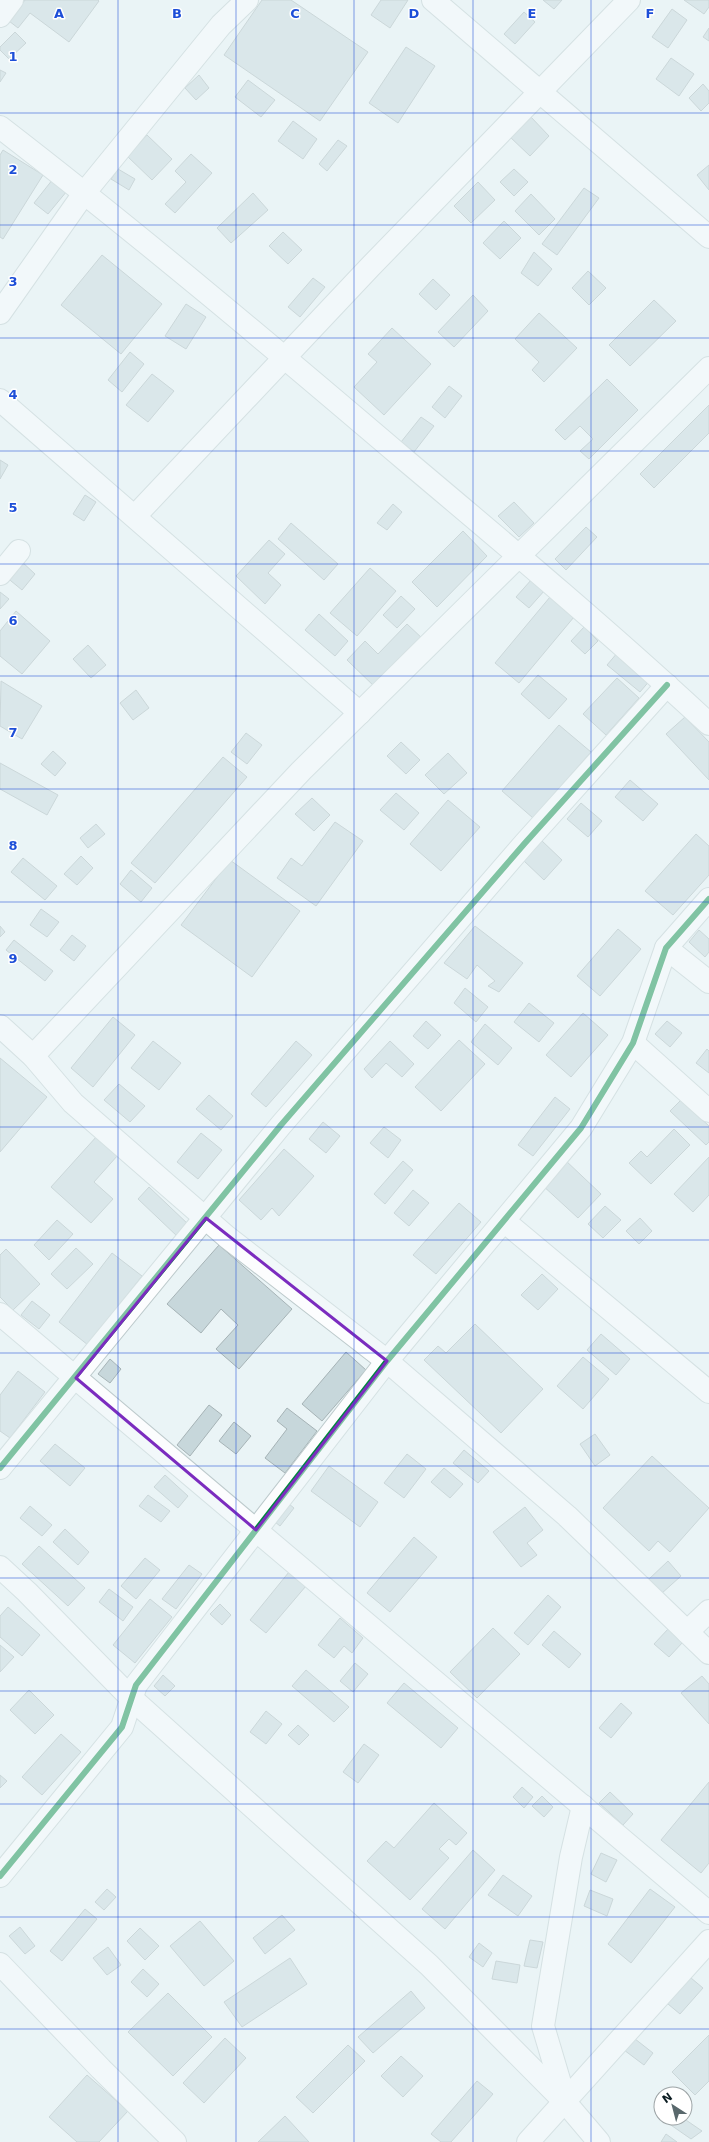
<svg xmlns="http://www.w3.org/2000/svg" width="709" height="2142" viewBox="0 0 709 2142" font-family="'DejaVu Sans',sans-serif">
  <rect width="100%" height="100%" fill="#eaf4f6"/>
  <!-- building -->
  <g fill="#c7d7db" stroke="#a6b3b6">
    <path d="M25 0H98L99 1 69 42 30 13 18 28 9 21Z"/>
    <path d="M262 0H291L368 52 320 121 224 55Z"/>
    <path d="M381 0H408L390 28 371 15Z"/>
    <path d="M543 0H562L554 9Z"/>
    <path d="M684 0H709V7L704 14Z"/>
    <path d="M672 9 687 20 668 48 652 37Z"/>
    <path d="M524 12 535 22 515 44 504 34Z"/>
    <path d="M709 28V41L703 37Z"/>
    <path d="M15 32 26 43 9 59 0 50V47Z"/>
    <path d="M406 47 435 66 398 123 369 103Z"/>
    <path d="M671 58 694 74 679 96 656 79Z"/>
    <path d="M0 70 6 73 0 82Z"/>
    <path d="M199 75 209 88 196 100 185 88Z"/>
    <path d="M248 80 275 100 261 117 235 97Z"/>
    <path d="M703 84 709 91V103L701 111 689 98Z"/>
    <path d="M530 116 549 136 530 156 509 136Z"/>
    <path d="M293 121 317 139 303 159 278 141Z"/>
    <path d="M147 135 172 159 152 180 127 156Z"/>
    <path d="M338 140 347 146 327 171 319 164Z"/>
    <path d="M3 150 43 175 3 239 0 237V155Z"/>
    <path d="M191 154 212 173 175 213 165 204 186 182 175 171Z"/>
    <path d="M709 165V190L697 175Z"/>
    <path d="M118 169 135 179 129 190 111 179Z"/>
    <path d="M514 169 528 182 514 196 500 182Z"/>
    <path d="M53 179 67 191 48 214 34 203Z"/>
    <path d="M478 182 495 200 471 223 454 206Z"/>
    <path d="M584 188 599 198 557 255 542 244Z"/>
    <path d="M253 193 268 210 231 243 217 228Z"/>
    <path d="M531 194 555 219 539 235 515 211Z"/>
    <path d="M504 221 521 238 500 259 483 243Z"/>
    <path d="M283 232 302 250 288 264 269 246Z"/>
    <path d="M534 252 552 269 538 286 521 273Z"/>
    <path d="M102 255 162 304 121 354 61 305Z"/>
    <path d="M588 271 606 288 589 305 572 288Z"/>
    <path d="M313 278 325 287 300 317 288 307Z"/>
    <path d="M433 279 450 295 436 310 419 294Z"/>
    <path d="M473 295 488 311 454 347 438 332Z"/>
    <path d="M654 300 676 321 630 366 609 345Z"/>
    <path d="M186 304 206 317 186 349 165 336Z"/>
    <path d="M539 313 577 348 544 382 532 370 539 362 515 339Z"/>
    <path d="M392 328 431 364 384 415 354 387 377 362 368 354Z"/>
    <path d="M130 352 144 364 122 392 108 380Z"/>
    <path d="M152 374 174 391 148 422 126 405Z"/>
    <path d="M607 379 638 410 589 459 580 451 593 439 580 426 565 440 555 430Z"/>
    <path d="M449 386 462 396 445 418 432 407Z"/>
    <path d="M709 405V433L654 488 640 474Z"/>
    <path d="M421 417 434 426 414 452 401 442Z"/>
    <path d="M0 460 8 465 0 479Z"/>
    <path d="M85 495 96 502 84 521 73 514Z"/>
    <path d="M514 502 534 523 519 537 498 516Z"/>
    <path d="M393 504 402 512 387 530 377 523Z"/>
    <path d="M291 523 338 564 324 580 278 539Z"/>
    <path d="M586 527 597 537 566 570 555 559Z"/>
    <path d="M463 531 487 556 437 607 412 582Z"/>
    <path d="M269 540 285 554 268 573 281 585 265 604 236 576Z"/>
    <path d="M20 560 35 574 22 590 5 576Z"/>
    <path d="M370 568 396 591 357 636 330 613Z"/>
    <path d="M532 579 545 590 529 608 516 597Z"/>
    <path d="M0 592 9 599 0 609Z"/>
    <path d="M401 596 415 609 397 628 383 615Z"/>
    <path d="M550 597 574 617 519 683 495 663Z"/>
    <path d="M16 611 50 641 22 674 0 656V631Z"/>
    <path d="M319 614 348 641 335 656 305 630Z"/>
    <path d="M407 624 424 640 377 689 347 660 365 641 378 654Z"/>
    <path d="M584 627 598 641 585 654 571 641Z"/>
    <path d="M88 645 106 665 91 678 73 659Z"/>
    <path d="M618 652 651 679 640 692 607 665Z"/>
    <path d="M538 675 567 699 549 719 521 694Z"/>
    <path d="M617 678 639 698 606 735 583 714Z"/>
    <path d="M1 681 42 706 22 739 0 726Z"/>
    <path d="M136 690 149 708 133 720 120 703Z"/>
    <path d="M685 717 709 742V780L666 734Z"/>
    <path d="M559 725 591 752 533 818 502 791Z"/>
    <path d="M246 733 262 745 247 764 231 752Z"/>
    <path d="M401 742 420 760 406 774 387 756Z"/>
    <path d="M53 751 66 763 55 776 41 764Z"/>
    <path d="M448 753 467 773 444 794 425 775Z"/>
    <path d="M223 757 247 777 155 883 131 863Z"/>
    <path d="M0 763 58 795 47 815 0 789Z"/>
    <path d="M630 780 658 804 643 821 615 797Z"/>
    <path d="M396 793 419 813 404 830 380 810Z"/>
    <path d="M312 798 330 815 314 831 295 814Z"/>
    <path d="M448 800 480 827 441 871 410 844Z"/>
    <path d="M581 803 602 821 588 837 567 819Z"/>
    <path d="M335 822 363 841 316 906 277 878 291 858 302 866Z"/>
    <path d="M96 824 105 834 88 848 80 838Z"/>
    <path d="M696 834 709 846V875L673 915 645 891Z"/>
    <path d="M541 840 562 860 544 880 523 860Z"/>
    <path d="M81 856 93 868 77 885 64 874Z"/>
    <path d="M23 858 57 886 45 900 11 872Z"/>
    <path d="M230 860 300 911 252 977 181 925Z"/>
    <path d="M131 870 152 888 141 902 120 884Z"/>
    <path d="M41 909 59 922 47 937 30 925Z"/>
    <path d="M0 926 5 932 0 937Z"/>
    <path d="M475 926 523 963 499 992 488 986 495 981 477 965 467 979 444 963Z"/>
    <path d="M618 929 641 949 600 996 577 976Z"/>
    <path d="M699 930 709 939V952L705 957 689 942Z"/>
    <path d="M72 935 86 946 74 961 60 950Z"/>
    <path d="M14 940 53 971 45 981 6 950Z"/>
    <path d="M465 988 488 1007 476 1022 454 1003Z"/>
    <path d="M529 1003 554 1023 539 1042 514 1022Z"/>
    <path d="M583 1013 608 1035 571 1077 546 1055Z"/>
    <path d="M113 1017 135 1035 93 1087 71 1068Z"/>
    <path d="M426 1021 441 1035 428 1049 413 1036Z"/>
    <path d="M667 1021 682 1033 670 1047 655 1034Z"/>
    <path d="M485 1024 512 1048 498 1065 471 1042Z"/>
    <path d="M459 1040 485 1064 441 1111 415 1087Z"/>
    <path d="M153 1041 181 1063 159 1090 131 1068Z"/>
    <path d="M296 1041 312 1055 266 1107 251 1094Z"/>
    <path d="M390 1041 414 1064 402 1077 386 1063 372 1078 364 1069Z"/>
    <path d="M707 1049 709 1051V1073L696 1063Z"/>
    <path d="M0 1058 47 1097 0 1152Z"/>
    <path d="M119 1084 145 1106 130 1122 104 1100Z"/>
    <path d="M209 1095 233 1116 221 1130 196 1109Z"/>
    <path d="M555 1097 570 1109 533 1156 518 1145Z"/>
    <path d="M681 1100 709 1126V1142L706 1145 670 1111Z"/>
    <path d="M323 1122 340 1136 326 1153 309 1139Z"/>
    <path d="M384 1127 401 1140 388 1158 370 1143Z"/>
    <path d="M674 1129 690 1145 651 1184 629 1163 641 1151 647 1157Z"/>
    <path d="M201 1133 222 1150 198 1179 177 1162Z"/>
    <path d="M97 1136 118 1155 94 1182 113 1199 91 1223 51 1187Z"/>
    <path d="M284 1149 314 1176 279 1216 272 1208 261 1220 239 1200Z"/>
    <path d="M709 1157V1195L693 1212 674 1194Z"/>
    <path d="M564 1159 601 1194 578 1218 541 1184Z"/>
    <path d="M403 1161 413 1170 385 1204 374 1194Z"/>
    <path d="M149 1187 189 1225 178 1237 138 1199Z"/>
    <path d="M413 1190 429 1203 409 1226 394 1213Z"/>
    <path d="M459 1203 481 1222 436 1274 413 1255Z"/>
    <path d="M605 1206 621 1220 603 1238 588 1224Z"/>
    <path d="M640 1218 652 1231 639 1244 626 1231Z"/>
    <path d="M57 1220 73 1234 49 1260 34 1245Z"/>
    <path d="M219 1245 292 1309 239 1369 216 1349 238 1325 221 1309 201 1333 167 1304Z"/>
    <path d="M76 1248 93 1264 67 1289 51 1274Z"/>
    <path d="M6 1249 40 1284 13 1310 0 1297V1255Z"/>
    <path d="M112 1253 142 1276 88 1345 59 1322Z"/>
    <path d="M542 1274 558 1289 538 1310 521 1295Z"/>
    <path d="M32 1301 50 1315 39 1329 21 1315Z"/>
    <path d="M475 1324 543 1389 501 1433 424 1360 438 1346 446 1353Z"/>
    <path d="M601 1334 630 1359 616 1375 587 1350Z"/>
    <path d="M346 1352 366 1370 322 1421 302 1404Z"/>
    <path d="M583 1357 609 1379 583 1409 557 1386Z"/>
    <path d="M110 1359 121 1369 110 1383 98 1374Z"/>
    <path d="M18 1371 45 1392 10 1438 0 1431V1395Z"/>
    <path d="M209 1405 222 1415 190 1456 177 1445Z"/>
    <path d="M287 1408 317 1431 285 1473 265 1458 287 1429 277 1421Z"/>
    <path d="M234 1422 251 1436 236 1454 219 1441Z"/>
    <path d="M595 1434 610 1455 595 1466 580 1444Z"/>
    <path d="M55 1444 85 1468 70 1486 40 1461Z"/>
    <path d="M464 1450 489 1471 478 1483 453 1463Z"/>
    <path d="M407 1454 426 1469 404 1498 384 1483Z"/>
    <path d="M652 1456 709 1508 670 1552 658 1541 649 1551 603 1508Z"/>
    <path d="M329 1466 378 1502 360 1527 311 1491Z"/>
    <path d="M444 1468 463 1484 450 1498 431 1482Z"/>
    <path d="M165 1475 188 1496 178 1508 154 1487Z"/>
    <path d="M148 1495 170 1511 161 1522 139 1506Z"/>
    <path d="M284 1500 294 1508 280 1526 270 1518Z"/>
    <path d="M30 1506 52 1525 42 1536 20 1518Z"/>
    <path d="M525 1507 543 1530 527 1543 537 1555 521 1567 493 1532Z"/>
    <path d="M65 1529 89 1552 78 1565 53 1542Z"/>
    <path d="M414 1537 437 1557 390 1612 367 1593Z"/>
    <path d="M39 1546 85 1588 68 1606 22 1564Z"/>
    <path d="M145 1558 160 1570 136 1599 121 1586Z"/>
    <path d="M668 1561 681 1576 661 1594 648 1580Z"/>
    <path d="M189 1565 202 1574 176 1609 162 1599Z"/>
    <path d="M289 1572 306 1586 266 1633 250 1620Z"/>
    <path d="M109 1589 133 1607 123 1621 99 1602Z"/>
    <path d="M548 1595 561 1607 528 1645 514 1633Z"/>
    <path d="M150 1599 172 1617 135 1663 113 1645Z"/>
    <path d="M220 1604 231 1615 222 1625 210 1614Z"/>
    <path d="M8 1607 40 1635 22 1656 0 1637V1616Z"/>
    <path d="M340 1618 363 1638 352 1653 344 1646 334 1658 318 1645Z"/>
    <path d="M493 1628 520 1654 477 1698 450 1672Z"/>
    <path d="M669 1628 683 1642 669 1657 654 1644Z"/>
    <path d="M554 1631 581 1654 569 1668 542 1645Z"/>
    <path d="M0 1645 14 1657 0 1672Z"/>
    <path d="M355 1663 368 1674 353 1692 340 1681Z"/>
    <path d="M306 1670 349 1707 334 1722 292 1686Z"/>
    <path d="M163 1675 175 1686 165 1696 154 1686Z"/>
    <path d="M702 1676 709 1684V1724L681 1693Z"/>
    <path d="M404 1683 458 1728 441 1748 387 1703Z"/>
    <path d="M29 1690 54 1715 35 1734 10 1710Z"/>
    <path d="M621 1703 632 1713 611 1738 599 1728Z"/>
    <path d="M266 1711 282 1724 266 1744 250 1732Z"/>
    <path d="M298 1725 309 1735 299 1745 288 1735Z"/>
    <path d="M61 1734 81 1752 42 1795 22 1777Z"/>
    <path d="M364 1744 379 1755 358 1783 343 1772Z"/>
    <path d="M0 1775 7 1781 0 1788Z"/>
    <path d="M709 1782V1863L701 1873 661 1840Z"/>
    <path d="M522 1787 533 1797 524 1808 513 1797Z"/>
    <path d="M610 1792 633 1814 623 1825 599 1803Z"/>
    <path d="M542 1796 553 1807 544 1817 532 1806Z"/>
    <path d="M434 1803 467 1833 456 1845 449 1839 439 1849 449 1858 410 1900 367 1861 386 1841 394 1848Z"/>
    <path d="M473 1850 495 1870 445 1929 422 1909Z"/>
    <path d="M601 1853 617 1860 606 1882 591 1874Z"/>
    <path d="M503 1875 532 1896 518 1916 488 1895Z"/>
    <path d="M107 1889 116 1897 104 1910 95 1902Z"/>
    <path d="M650 1889 675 1907 631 1963 608 1944Z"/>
    <path d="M590 1890 613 1899 607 1916 584 1906Z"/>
    <path d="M85 1909 97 1919 62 1961 50 1951Z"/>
    <path d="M282 1915 295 1930 265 1954 253 1938Z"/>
    <path d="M200 1921 234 1961 204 1986 170 1946Z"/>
    <path d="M20 1927 35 1946 25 1954 9 1936Z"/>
    <path d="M140 1928 159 1946 145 1960 127 1941Z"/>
    <path d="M530 1940 543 1942 537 1968 524 1966Z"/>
    <path d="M479 1943 492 1953 483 1967 469 1957Z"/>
    <path d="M108 1947 121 1965 107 1975 93 1958Z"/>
    <path d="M290 1958 307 1984 242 2027 224 2002Z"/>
    <path d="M496 1961 520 1965 517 1983 492 1979Z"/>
    <path d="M143 1969 159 1984 147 1997 131 1982Z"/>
    <path d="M685 1973 703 1988 680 2014 662 1999Z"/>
    <path d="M411 1991 425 2008 373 2053 358 2037Z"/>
    <path d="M168 1993 212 2037 173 2076 128 2032Z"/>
    <path d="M630 2035 653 2053 644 2065 620 2047Z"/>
    <path d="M709 2035V2081L695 2095 672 2072Z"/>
    <path d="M225 2038 246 2058 204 2103 183 2083Z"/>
    <path d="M348 2045 365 2061 313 2113 296 2097Z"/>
    <path d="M401 2056 423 2076 403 2097 381 2076Z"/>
    <path d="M87 2075 128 2111 99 2142H77L49 2117Z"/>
    <path d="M477 2081 493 2094 451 2142H441L431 2134Z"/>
    <path d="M285 2116 309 2142H258Z"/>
    <path d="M667 2118H683L702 2131 691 2139 665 2121Z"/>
    <path d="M666 2134 677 2142H661Z"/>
  </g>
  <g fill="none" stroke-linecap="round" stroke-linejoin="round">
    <defs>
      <g id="minor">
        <path d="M433 0 709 237"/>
        <path d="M0 16 12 0"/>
        <path d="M0 127C140 235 275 349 410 464 511 549 612 634 709 724"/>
        <path d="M0 313 85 192 221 25 247 0"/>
        <path d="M0 400 360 713"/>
        <path d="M135 516 370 267 629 0"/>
        <path d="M0 574 19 551"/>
        <path d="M666 948 709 982"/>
        <path d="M0 1026 33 1056 73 1103 227 1237 387 1361 567 1516 709 1653"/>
        <path d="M633 1043 709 1111"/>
        <path d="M33 1056 301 771 709 368"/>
        <path d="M504 1221 709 1392"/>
        <path d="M0 1314 709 1913"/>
        <path d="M0 1468 281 1125 525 843 667 685"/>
        <path d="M0 1567 27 1592 131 1698 429 1965 565 2102 599 2142"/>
        <path d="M687 1632 709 1611"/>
        <path d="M0 1876 122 1727 136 1685 387 1361 581 1128 633 1043 666 948 709 899"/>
        <path d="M0 1964 101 2069 175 2142"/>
        <path d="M565 2100 543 2026 571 1857 583 1806"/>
        <path d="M528 2142 709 1941"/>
      </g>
    </defs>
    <!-- minor casing -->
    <use href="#minor" stroke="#bdcacc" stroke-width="24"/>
    <!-- minor -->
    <use href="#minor" stroke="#fcfdfe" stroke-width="22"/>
    <defs>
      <g id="cycleway">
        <path d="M0 1468 281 1125 525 843 667 685"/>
        <path d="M0 1876 122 1727 136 1685 387 1361 581 1128 633 1043 666 948 709 899"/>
      </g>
    </defs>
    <!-- cycleway casing -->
    <use href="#cycleway" stroke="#fff" stroke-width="8"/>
    <!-- cycleway -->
    <use href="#cycleway" stroke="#00873e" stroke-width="6"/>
  </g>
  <!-- marked area -->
  <path d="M0 0H709V2142H0ZM206 1218 387 1361 256 1530 76 1378Z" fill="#eaf4f6" fill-opacity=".55" fill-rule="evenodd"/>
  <path fill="none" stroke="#7b2cbf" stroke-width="3" stroke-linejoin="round" d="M206 1218 387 1361 256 1530 76 1378Z"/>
  <!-- grid -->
  <path fill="none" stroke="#1d4ed8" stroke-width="1" stroke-opacity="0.55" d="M118 0V2142M236 0V2142M354 0V2142M473 0V2142M591 0V2142M0 113H709M0 225H709M0 338H709M0 451H709M0 564H709M0 676H709M0 789H709M0 902H709M0 1015H709M0 1127H709M0 1240H709M0 1353H709M0 1466H709M0 1578H709M0 1691H709M0 1804H709M0 1917H709M0 2029H709"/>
  <g font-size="13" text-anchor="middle" font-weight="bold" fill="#1d4ed8" stroke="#fff" stroke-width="3" stroke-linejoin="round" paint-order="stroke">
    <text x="59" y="18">A</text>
    <text x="177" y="18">B</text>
    <text x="295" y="18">C</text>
    <text x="414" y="18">D</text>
    <text x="532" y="18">E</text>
    <text x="650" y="18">F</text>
    <text x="13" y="61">1</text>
    <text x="13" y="174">2</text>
    <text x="13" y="286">3</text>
    <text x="13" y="399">4</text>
    <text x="13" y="512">5</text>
    <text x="13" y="625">6</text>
    <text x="13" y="737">7</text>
    <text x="13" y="850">8</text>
    <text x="13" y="963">9</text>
  </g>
  <!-- north arrow -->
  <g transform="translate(673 2106) rotate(324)"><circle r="19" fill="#ffffff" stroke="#9da4a6"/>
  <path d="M0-3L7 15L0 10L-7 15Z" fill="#59686c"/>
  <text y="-6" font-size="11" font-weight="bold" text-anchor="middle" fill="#0b1c21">N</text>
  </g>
</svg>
